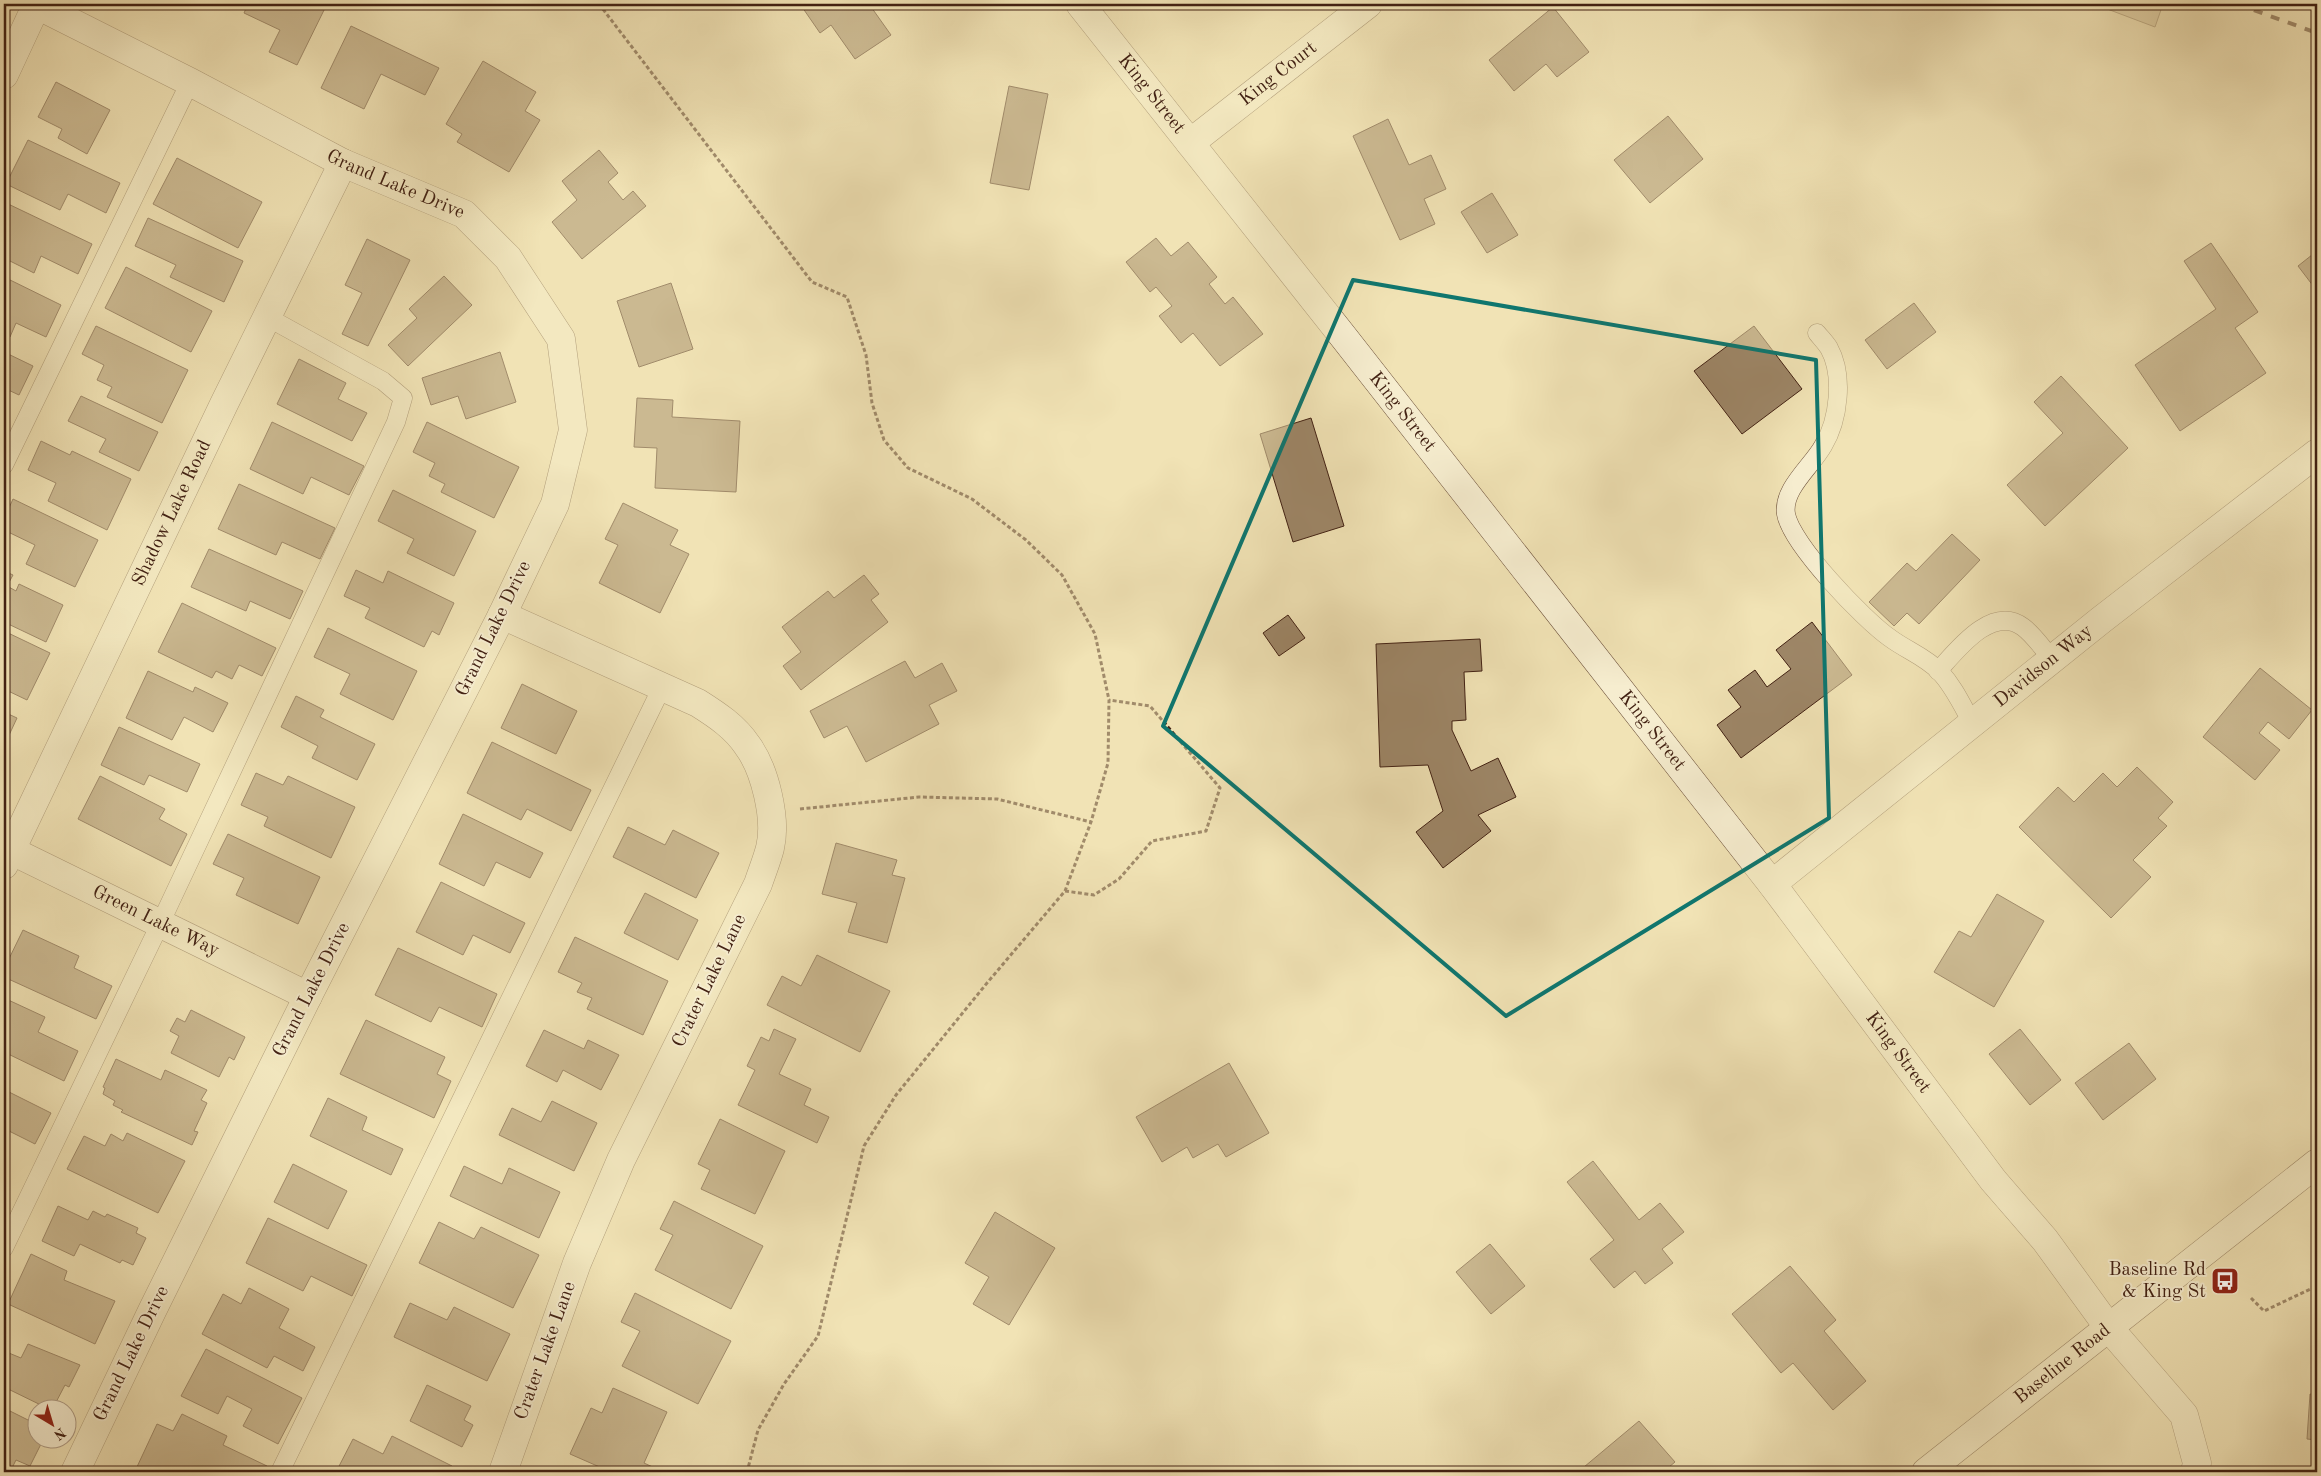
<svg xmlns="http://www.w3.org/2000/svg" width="2321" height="1476" viewBox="0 0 2321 1476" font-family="'Old Standard TT',serif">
  <rect width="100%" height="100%" fill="#f1e3b5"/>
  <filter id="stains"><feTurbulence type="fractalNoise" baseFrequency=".004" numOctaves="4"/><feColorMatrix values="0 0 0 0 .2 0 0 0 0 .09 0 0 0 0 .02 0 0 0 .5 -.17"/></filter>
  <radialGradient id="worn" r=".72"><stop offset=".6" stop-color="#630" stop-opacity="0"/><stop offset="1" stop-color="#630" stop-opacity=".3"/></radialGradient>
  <!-- green -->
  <path fill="#d3c299" stroke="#8a7256" d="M2094 4H2163L2155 27Z"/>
  <!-- building -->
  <g fill="#9d8667" stroke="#422113">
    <path d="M248 4H327L297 65 269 52 280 30 244 13Z"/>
    <path d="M800 4H869L891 35 855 59 831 25 820 33Z"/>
    <path d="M1553 7 1589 52 1557 77 1546 64 1514 91 1489 60Z"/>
    <path d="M351 26 439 68 425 95 381 74 364 109 321 88Z"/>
    <path d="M483 61 536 92 525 111 540 120 509 172 457 142 462 134 446 124Z"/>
    <path d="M56 82 110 110 87 154 58 138 62 129 38 117Z"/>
    <path d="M1009 86 1048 94 1029 190 990 183Z"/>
    <path d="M1668 116 1703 159 1650 203 1614 160Z"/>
    <path d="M1388 119 1409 165 1431 155 1446 189 1424 199 1435 224 1400 240 1353 136Z"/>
    <path d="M28 140 120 183 106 213 68 194 60 210 6 184Z"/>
    <path d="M599 150 618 173 608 182 623 200 633 191 646 206 582 259 552 222 577 200 562 181Z"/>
    <path d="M177 158 262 202 238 248 153 204Z"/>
    <path d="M1492 193 1518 235 1487 253 1461 212Z"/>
    <path d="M4 202 92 244 78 274 41 256 34 273 4 258Z"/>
    <path d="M148 218 243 261 224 302 170 277 176 265 135 246Z"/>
    <path d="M1156 238 1171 256 1188 242 1217 277 1209 284 1225 304 1233 297 1263 334 1220 366 1193 333 1181 343 1159 316 1172 306 1156 287 1150 292 1126 262Z"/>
    <path d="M367 239 410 260 368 346 342 334 362 293 345 285Z"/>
    <path d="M2211 243 2258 312 2235 328 2266 373 2180 431 2135 365 2216 309 2184 261Z"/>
    <path d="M2317 251V291L2298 266Z"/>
    <path d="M126 267 212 311 191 352 105 308Z"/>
    <path d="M444 276 472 305 408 366 388 345 417 318 409 309Z"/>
    <path d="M4 277 61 305 46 337 16 323 10 337 4 334Z"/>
    <path d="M671 283 693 349 639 367 617 301Z"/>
    <path d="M1914 303 1936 332 1887 369 1865 340Z"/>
    <path d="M96 326 188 370 162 423 107 397 112 387 97 380 104 365 82 354Z"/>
    <path d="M1754 326 1802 389 1742 434 1694 371Z"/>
    <path d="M4 352 33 366 19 395 4 388Z"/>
    <path d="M500 352 516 402 466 419 458 396 431 405 422 378Z"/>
    <path d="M299 359 346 383 338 399 367 413 352 441 277 404Z"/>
    <path d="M2061 376 2128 448 2045 526 2007 485 2063 433 2034 402Z"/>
    <path d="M81 396 158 432 139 471 99 452 106 439 68 421Z"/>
    <path d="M637 398 673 400 672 417 740 421 736 492 655 488 657 448 634 447Z"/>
    <path d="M1311 418 1344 526 1293 542 1260 434Z"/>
    <path d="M272 422 364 466 349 495 311 477 303 494 250 469Z"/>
    <path d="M427 422 519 467 494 518 441 492 445 484 429 476 435 463 413 452Z"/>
    <path d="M41 441 70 455 72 451 131 479 107 530 48 501 56 483 28 470Z"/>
    <path d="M239 484 335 528 320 559 282 542 276 555 218 529Z"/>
    <path d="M393 490 476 531 454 576 407 553 414 539 378 521Z"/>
    <path d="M13 499 98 540 75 587 26 564 35 545 4 530V519Z"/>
    <path d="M623 503 678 530 670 545 689 554 660 613 599 583 618 545 605 539Z"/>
    <path d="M1952 534 1980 560 1919 624 1907 613 1894 626 1869 602 1907 563 1916 571Z"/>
    <path d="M209 549 303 591 290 619 250 601 246 611 191 587Z"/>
    <path d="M356 570 383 583 388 571 454 603 439 635 432 631 424 647 365 618 370 608 344 596Z"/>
    <path d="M4 571 13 575 7 586 16 591 19 584 63 605 46 642 4 622 7 608 4 607Z"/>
    <path d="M864 575 879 594 871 600 888 622 801 690 783 666 801 652 782 627 828 591 834 598Z"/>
    <path d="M182 603 276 648 262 676 239 665 232 679 216 671 212 678 158 652Z"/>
    <path d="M1288 615 1305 638 1279 656 1263 633Z"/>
    <path d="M1812 622 1852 675 1741 758 1717 725 1741 707 1728 690 1755 670 1767 687 1791 669 1776 650Z"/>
    <path d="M328 628 417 671 393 720 340 694 350 674 314 657Z"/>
    <path d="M4 631 50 653 27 700 4 689Z"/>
    <path d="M1480 639 1482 671 1464 672 1466 720 1452 721V730L1471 771 1498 758 1516 797 1478 815 1491 831 1443 868 1416 832 1443 811 1428 765 1380 767 1376 644Z"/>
    <path d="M905 661 915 678 942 663 957 691 929 705 939 724 866 762 847 726 824 738 810 711Z"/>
    <path d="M2260 668 2312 710 2289 739 2268 722 2259 733 2280 750 2255 780 2203 737Z"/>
    <path d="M148 671 193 692 195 687 228 703 213 732 184 717 172 740 126 718Z"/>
    <path d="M522 684 577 711 556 754 501 728Z"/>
    <path d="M296 696 324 710 320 717 375 744 357 780 312 758 318 746 281 727Z"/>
    <path d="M4 712 17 718 4 746Z"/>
    <path d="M119 727 200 764 187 792 149 775 144 785 101 765Z"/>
    <path d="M492 742 591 790 571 831 527 809 521 820 467 793Z"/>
    <path d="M2137 767 2173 802 2158 818 2167 826 2133 860 2151 877 2111 918 2019 827 2058 787 2074 802 2103 773 2117 787Z"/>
    <path d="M256 773 283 785 288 776 355 807 331 858 264 826 268 817 241 805Z"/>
    <path d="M100 776 165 809 159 819 187 834 171 866 78 819Z"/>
    <path d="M463 814 543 853 530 878 496 862 484 886 439 864Z"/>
    <path d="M628 827 665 845 673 830 719 853 696 898 613 857Z"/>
    <path d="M228 834 320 877 298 924 236 895 244 878 213 864Z"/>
    <path d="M836 843 897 860 892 875 905 878 887 943 848 932 857 903 822 894Z"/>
    <path d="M441 882 525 923 510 953 473 935 463 955 416 932Z"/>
    <path d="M645 893 698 920 678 960 624 933Z"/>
    <path d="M1997 894 2044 921 1994 1007 1934 972 1959 931 1971 937Z"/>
    <path d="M23 930 79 956 74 968 112 986 96 1019 4 977V969Z"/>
    <path d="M575 937 668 981 643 1035 587 1009 592 998 577 992 582 983 558 972Z"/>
    <path d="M398 948 497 994 482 1027 439 1007 431 1022 375 995Z"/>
    <path d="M817 955 890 991 860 1052 767 1005 782 976 801 986Z"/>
    <path d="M4 998 45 1017 38 1032 78 1051 64 1081 4 1052Z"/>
    <path d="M191 1010 245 1037 234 1060 229 1057 219 1077 171 1053 179 1036 170 1031 177 1018 185 1022Z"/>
    <path d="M366 1020 445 1057 437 1074 451 1081 434 1118 340 1074Z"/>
    <path d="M774 1029 796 1039 779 1074 811 1089 804 1105 829 1117 817 1143 738 1105 755 1070 747 1066 761 1037 769 1041Z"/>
    <path d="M2020 1029 2061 1080 2030 1105 1989 1054Z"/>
    <path d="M544 1030 584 1049 588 1040 619 1055 601 1090 563 1070 557 1082 526 1066Z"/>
    <path d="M2129 1043 2156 1079 2103 1120 2075 1083Z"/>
    <path d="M116 1059 161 1080 165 1070 207 1090 201 1100 207 1103 194 1131 198 1132 192 1145 121 1112 123 1110 113 1105 115 1101 103 1094 105 1088 103 1087Z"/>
    <path d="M1229 1063 1269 1133 1226 1157 1218 1144 1193 1158 1187 1147 1162 1162 1136 1117Z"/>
    <path d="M4 1079 9 1082 5 1090 51 1113 35 1144 7 1130 4 1138Z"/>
    <path d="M328 1098 367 1117 362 1130 403 1149 391 1175 310 1136Z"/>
    <path d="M552 1101 597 1123 574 1171 499 1135 512 1108 541 1122Z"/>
    <path d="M720 1119 785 1151 755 1214 701 1189 710 1170 698 1164Z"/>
    <path d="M127 1133 185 1161 158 1213 67 1169 84 1136 105 1146 111 1134 123 1141Z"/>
    <path d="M1593 1161 1639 1220 1660 1203 1684 1232 1662 1249 1673 1263 1645 1284 1635 1271 1614 1288 1590 1259 1614 1240 1567 1182Z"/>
    <path d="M293 1164 347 1191 328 1229 274 1202Z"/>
    <path d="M464 1166 502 1184 509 1168 560 1192 539 1238 450 1196Z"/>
    <path d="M674 1201 763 1246 731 1309 655 1270 673 1235 660 1229Z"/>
    <path d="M58 1206 88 1220 93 1211 105 1217 107 1214 138 1228 136 1233 146 1238 133 1265 122 1260 120 1263 80 1244 74 1256 42 1241Z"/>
    <path d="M995 1212 1055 1248 1009 1325 973 1304 989 1277 965 1263Z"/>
    <path d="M268 1218 367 1265 352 1296 311 1276 303 1291 246 1263Z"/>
    <path d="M439 1222 474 1239 481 1227 539 1255 513 1308 419 1263Z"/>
    <path d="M1490 1244 1525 1286 1491 1314 1456 1272Z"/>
    <path d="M31 1254 67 1271 64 1280 115 1301 95 1344 8 1304Z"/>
    <path d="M1790 1266 1836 1320 1824 1331 1866 1381 1833 1410 1793 1363 1781 1373 1732 1314Z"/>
    <path d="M249 1288 289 1309 279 1328 315 1347 303 1371 274 1356 267 1368 202 1334 223 1294 241 1304Z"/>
    <path d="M635 1293 731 1341 698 1404 622 1366 640 1331 621 1322Z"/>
    <path d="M410 1303 447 1320 454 1307 510 1334 487 1381 394 1337Z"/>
    <path d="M28 1344 80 1365 69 1387 65 1385 53 1408H47L4 1387V1351L21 1358Z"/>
    <path d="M206 1349 302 1398 278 1444 243 1426 252 1409 227 1396 218 1414 181 1396Z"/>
    <path d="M427 1385 471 1406 464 1420 473 1425 462 1447 410 1421Z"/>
    <path d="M613 1388 667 1412 644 1463 657 1469 656 1472H611L570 1454 591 1408 602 1413Z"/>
    <path d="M2310 1394 2317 1395V1440L2307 1439Z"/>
    <path d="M4 1408 38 1425V1438H44L30 1466 16 1460 10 1472H4Z"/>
    <path d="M182 1414 227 1436 223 1445 267 1466 264 1472H142L136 1469 157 1424 173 1431Z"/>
    <path d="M1639 1421 1675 1462 1663 1472H1578Z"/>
    <path d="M392 1436 452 1466 449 1472H336L353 1439 383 1454Z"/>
  </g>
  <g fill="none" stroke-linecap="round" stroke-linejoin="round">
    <defs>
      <g id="service">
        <path d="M1817 333C1821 338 1826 343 1829 348 1844 375 1839 420 1823 446 1812 466 1782 489 1786 514 1791 544 1864 620 1890 638 1906 650 1926 657 1940 672 1954 687 1962 705 1972 723"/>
        <path d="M4 465 190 82"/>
        <path d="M1938 671C1957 650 1992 604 2023 627 2034 635 2043 649 2052 659"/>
        <path d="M4 1248 160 924 396 422 403 398 383 381 267 317"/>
        <path d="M280 1472 662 687"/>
      </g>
      <g id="minor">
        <path id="s1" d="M1080 4 1342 335 1772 884 1993 1180 2045 1240 2109 1328 2184 1415 2197 1463 2195 1472"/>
        <path id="s2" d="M37 5 190 82 343 163 464 214 508 258 561 339 573 430 555 504 502 615 308 996 152 1311 75 1472"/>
        <path d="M4 75 37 4"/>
        <path id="s3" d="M1190 143 1368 4"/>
        <path d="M502 615 698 703C717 715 735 727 747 745 765 769 777 819 770 848 767 860 762 872 758 884L621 1160 577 1263 503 1472"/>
        <path id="s4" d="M4 847 308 996"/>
        <path id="s5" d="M4 865 224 404 343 163"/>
        <path id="s6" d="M1772 884 2101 620 2317 453"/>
      </g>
      <g id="secondary">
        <path id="s7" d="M1926 1472 2317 1163"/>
      </g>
    </defs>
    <!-- service casing -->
    <use href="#service" stroke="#6e523c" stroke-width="19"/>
    <!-- minor casing -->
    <use href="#minor" stroke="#6e523c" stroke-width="29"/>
    <!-- secondary casing -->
    <use href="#secondary" stroke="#422113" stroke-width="29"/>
    <!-- path -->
    <g stroke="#422113" stroke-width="3" stroke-dasharray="4 2.5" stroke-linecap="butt">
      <path d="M599 4 812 282 847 297 866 355 872 403 884 440 908 468 972 499 1026 540 1062 575 1095 634 1109 700 1108 763 1091 822 1065 891 987 983 896 1095 864 1146 818 1336 784 1384 758 1430 747 1472"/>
      <path d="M800 809 919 797 997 799 1091 822"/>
      <path d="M1065 891 1094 895 1119 879 1152 841 1206 831 1220 788 1150 706 1109 700"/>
      <path d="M2251 1298 2264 1311 2317 1286"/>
    </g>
    <!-- service -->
    <use href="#service" stroke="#f6edcf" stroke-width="18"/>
    <!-- minor -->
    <use href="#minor" stroke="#f6edcf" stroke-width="28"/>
    <!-- secondary -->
    <use href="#secondary" stroke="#f6edcf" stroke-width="28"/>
    <!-- rail -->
    <path stroke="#422113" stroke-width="4" stroke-dasharray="9 9" stroke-linecap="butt" d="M2237 4 2317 33"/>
  </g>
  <!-- marked area -->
  <path d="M0 0H2321V1476H0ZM1353 280 1816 360 1829 818 1506 1016 1163 726Z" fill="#f1e3b5" fill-opacity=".55" fill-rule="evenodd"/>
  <path fill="none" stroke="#0f766e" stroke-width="4" stroke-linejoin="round" d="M1353 280 1816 360 1829 818 1506 1016 1163 726Z"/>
  <!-- icons -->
  <defs>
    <symbol id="bus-square" viewBox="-11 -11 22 22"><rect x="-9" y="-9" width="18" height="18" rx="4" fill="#8f2418" stroke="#f6edcf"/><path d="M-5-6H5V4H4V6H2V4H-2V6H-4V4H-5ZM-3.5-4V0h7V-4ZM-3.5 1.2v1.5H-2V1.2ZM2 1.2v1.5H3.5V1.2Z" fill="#fff"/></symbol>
  </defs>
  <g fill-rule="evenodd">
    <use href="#bus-square" x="2209" y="1265" width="32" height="32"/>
  </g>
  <g text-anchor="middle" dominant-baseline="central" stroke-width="4" stroke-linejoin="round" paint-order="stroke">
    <!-- street labels -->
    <g font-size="19" fill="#422113" stroke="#f6edcf">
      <text stroke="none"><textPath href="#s3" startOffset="112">King Court</textPath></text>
      <text stroke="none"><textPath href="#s1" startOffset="115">King Street</textPath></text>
      <text stroke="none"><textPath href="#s2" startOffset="401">Grand Lake Drive</textPath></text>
      <text stroke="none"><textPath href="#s1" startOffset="520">King Street</textPath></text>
      <text stroke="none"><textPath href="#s5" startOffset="390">Shadow Lake Road</textPath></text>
      <text transform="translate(494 629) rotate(-64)">Grand Lake Drive</text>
      <text stroke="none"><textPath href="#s6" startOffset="348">Davidson Way</textPath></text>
      <text stroke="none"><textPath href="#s1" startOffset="925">King Street</textPath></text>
      <text stroke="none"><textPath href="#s4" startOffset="169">Green Lake Way</textPath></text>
      <text transform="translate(710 981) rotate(-64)">Crater Lake Lane</text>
      <text transform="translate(312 990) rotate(-63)">Grand Lake Drive</text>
      <text stroke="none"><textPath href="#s1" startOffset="1330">King Street</textPath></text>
      <text transform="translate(546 1351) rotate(-70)">Crater Lake Lane</text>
      <text transform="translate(132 1354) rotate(-64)">Grand Lake Drive</text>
      <text stroke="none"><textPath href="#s7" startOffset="174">Baseline Road</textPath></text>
    </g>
    <!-- poi labels -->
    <g font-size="19" fill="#422113" stroke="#f6edcf" text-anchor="end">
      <text x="2206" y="1270">Baseline Rd<tspan x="2206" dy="22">&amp; King St</tspan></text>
    </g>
  </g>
  <!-- margin -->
  <rect width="2321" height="1476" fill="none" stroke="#f1e3b5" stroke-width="20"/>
  <rect x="5" y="5" width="2311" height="1466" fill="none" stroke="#422113" stroke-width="2.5"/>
  <rect x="10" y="10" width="2301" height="1456" fill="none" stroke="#422113"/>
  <!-- north arrow -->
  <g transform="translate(52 1424) rotate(142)"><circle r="24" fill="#f6edcf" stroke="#ae9b84"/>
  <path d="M0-4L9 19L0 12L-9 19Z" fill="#8f2418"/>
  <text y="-8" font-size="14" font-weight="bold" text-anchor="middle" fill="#422113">N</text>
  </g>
  <rect width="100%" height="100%" filter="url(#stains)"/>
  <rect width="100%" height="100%" fill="url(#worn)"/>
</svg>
